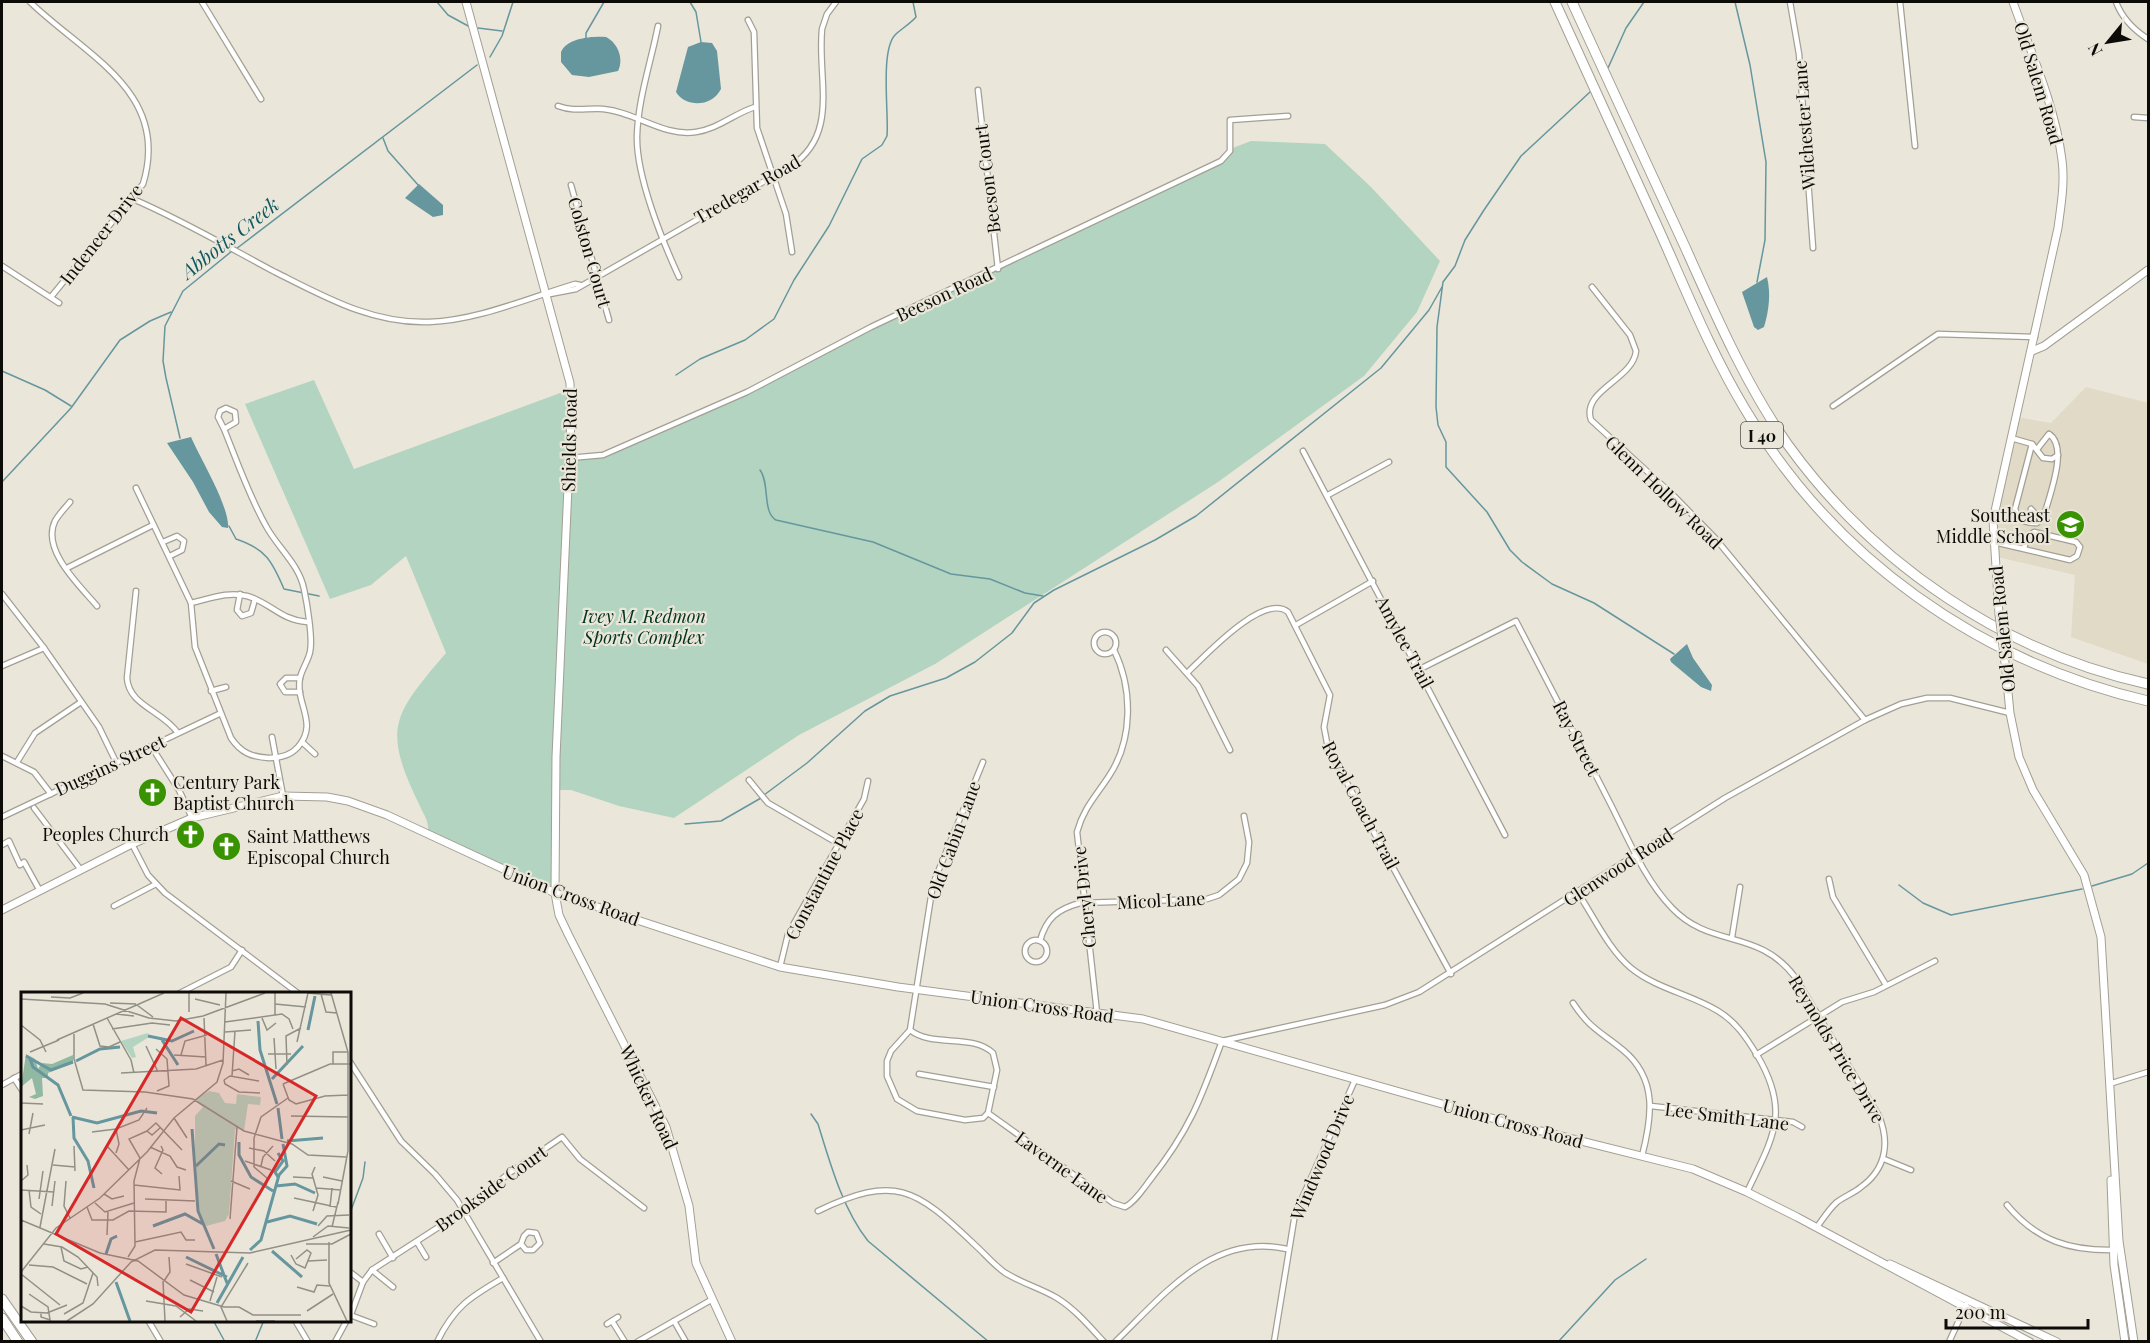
<svg xmlns="http://www.w3.org/2000/svg" width="2150" height="1343" viewBox="0 0 2150 1343" font-family="'Playfair Display',serif">
  <rect width="100%" height="100%" fill="#eae7da"/>
  <!-- built -->
  <path fill="#e0dac6" d="M2086 387 2148 403V664L2071 637 2075 575 1998 557 1993 520 2016 417 2051 423Z"/>
  <!-- green -->
  <path fill="#b2d4c0" d="M1251 141 1325 144 1371 187 1440 261 1417 312 1364 376 1218 482 935 664 799 735 674 818 619 806 571 790H556L555 893 427 834C431 823 423 814 419 804 382 728 393 715 446 653L406 556 371 585 330 599 245 404 314 380 354 469 571 389 569 458 603 455 748 392 871 327 1221 161 1230 149Z"/>
  <!-- water -->
  <g fill="#66969e">
    <path d="M606 37C618 43 624 59 618 71L589 77 572 75 561 62V52C567 38 592 36 606 37Z"/>
    <path d="M701 42 712 43 717 51 721 89C712 107 686 108 676 92L688 47Z"/>
    <path d="M419 184 443 205V215L433 217 405 198Z"/>
    <path d="M1767 277C1771 294 1769 310 1764 327L1758 330 1754 327 1742 292Z"/>
    <path d="M191 437C200 458 230 507 228 528L222 527 209 512 193 482 167 443Z"/>
    <path d="M1687 644 1693 658 1712 685 1711 691 1701 687 1671 662 1670 659Z"/>
  </g>
  <g fill="none" stroke-linecap="round" stroke-linejoin="round">
    <!-- stream -->
    <g stroke="#66969e" stroke-width="1.5">
      <path d="M437 2 448 15 470 27"/>
      <path d="M690 2 696 12 701 42"/>
      <path d="M1735 2 1750 65 1766 162 1765 240 1757 282"/>
      <path d="M478 28 502 31"/>
      <path d="M586 38V33L604 2"/>
      <path d="M490 57 502 36 513 2"/>
      <path d="M1608 68 1626 28 1644 2"/>
      <path d="M1590 92 1521 156 1484 210 1465 240 1455 266 1443 282 1437 327 1436 407 1438 425 1446 442V467L1487 512 1510 550 1522 562 1552 584 1594 603 1674 654"/>
      <path d="M383 138 388 151 419 186"/>
      <path d="M236 249 477 65"/>
      <path d="M2 371 45 390 71 406"/>
      <path d="M676 375 700 359 745 340 774 319 794 280 829 226 862 159 882 145 887 136C889 114 880 51 895 35 901 29 910 24 916 17L913 2"/>
      <path d="M180 438 166 378 163 361 165 326 183 291 232 251"/>
      <path d="M760 470C770 483 762 512 776 520L873 542 951 574 990 579 1025 593 1043 596"/>
      <path d="M2 482 71 408 120 340 150 321 171 312"/>
      <path d="M229 526 236 539C266 549 272 561 284 589L319 596"/>
      <path d="M764 795 807 763 865 711 890 696 946 678 975 662 1012 633 1034 603 1054 590 1155 540 1196 516 1381 368 1429 310 1442 287"/>
      <path d="M685 824 721 821 761 798"/>
      <path d="M1899 885 1923 903 1951 915 2082 889"/>
      <path d="M2092 886 2132 874 2148 863"/>
      <path d="M811 1114 818 1124C830 1163 843 1210 868 1241L989 1342"/>
      <path d="M350 1213 363 1178 365 1162"/>
      <path d="M213 1320 225 1342"/>
      <path d="M255 1342 264 1320"/>
      <path d="M1558 1342 1615 1280 1646 1259"/>
    </g>
    <defs>
      <g id="street">
        <path d="M30 2C86 56 171 92 143 184L51 297"/>
        <path d="M202 2 261 99"/>
        <path d="M1790 2 1799 54 1813 248"/>
        <path d="M1900 2 1915 146"/>
        <path d="M2116 2C2122 18 2134 30 2148 39"/>
        <path d="M748 20 754 32 757 128 786 214 792 252"/>
        <path d="M658 26C651 62 638 99 637 136 636 176 662 240 679 277"/>
        <path d="M978 90 998 269"/>
        <path d="M558 106C574 112 587 108 603 109 636 112 663 137 696 132 718 129 735 113 755 107"/>
        <path d="M2134 117 2148 118"/>
        <path d="M571 185 609 320"/>
        <path d="M133 199C182 220 228 247 275 272 325 297 372 324 429 322 479 320 528 298 575 284L580 285"/>
        <path d="M2 266 59 303"/>
        <path d="M1592 287 1630 335 1636 351C1633 380 1581 390 1591 420L1674 496 1715 538 1865 720"/>
        <path d="M550 294 576 289 791 166C840 134 817 78 822 29L827 14 836 2"/>
        <path d="M1833 406 1938 334 2035 337"/>
        <path d="M2011 438 2032 444 2043 458 2052 459 2058 455"/>
        <path d="M2032 444 2015 509C2019 521 2025 523 2037 523L2044 516C2049 496 2069 447 2049 434L2038 448"/>
        <path d="M1303 451 1505 835"/>
        <path d="M569 458 603 455 747 392 871 327 1221 161 1230 151V120L1288 116"/>
        <path d="M136 488 191 603 195 647 231 738C241 753 252 757 269 758 280 758 291 755 298 747 319 723 295 704 300 678 302 669 308 661 310 652 313 639 307 603 304 589 299 564 277 547 266 526 249 496 237 461 224 429L218 417 220 411 226 408 235 412 236 422 224 429"/>
        <path d="M1328 495 1389 462"/>
        <path d="M70 502C65 508 59 514 55 521 41 550 80 586 97 606"/>
        <path d="M2031 509 2040 519"/>
        <path d="M163 542 177 536 184 541 182 550 170 556"/>
        <path d="M1994 542 2070 560 2077 556 2080 547 2076 542 2034 532 2028 536 2024 548"/>
        <path d="M67 568 153 525"/>
        <path d="M136 591 127 678C129 706 162 710 178 733"/>
        <path d="M2 594 44 648 2 666"/>
        <path d="M240 594 237 610 242 616 251 613 255 599"/>
        <path d="M191 603C209 599 228 591 247 596 270 602 280 620 307 622"/>
        <path d="M1296 625 1373 581"/>
        <circle cx="1105" cy="643" r="11"/>
        <path d="M44 648 99 727 116 762"/>
        <path d="M1166 650 1198 686 1230 750"/>
        <path d="M1420 669 1516 621C1547 681 1579 742 1610 803 1628 838 1644 879 1672 908 1711 949 1758 928 1795 977L1879 1116C1890 1143 1886 1169 1861 1187 1854 1193 1845 1196 1837 1202 1829 1209 1823 1219 1817 1227"/>
        <path d="M1188 672C1205 656 1264 592 1288 612L1330 695 1324 727 1328 748 1451 974"/>
        <path d="M211 691 226 687"/>
        <path d="M300 692H285L280 684 286 678H300"/>
        <path d="M272 737 283 796"/>
        <path d="M302 742 315 754"/>
        <path d="M151 746 179 790 192 818"/>
        <path d="M2 756 34 772 51 794"/>
        <path d="M17 762 35 733 81 702"/>
        <path d="M749 780 768 803 839 844"/>
        <path d="M34 808 81 870"/>
        <path d="M2 817 219 714"/>
        <path d="M132 844 148 875 165 893 299 994"/>
        <path d="M2 845 9 841 20 865 24 862 40 891"/>
        <path d="M1829 879 1833 897 1886 985"/>
        <path d="M1578 893C1594 917 1609 950 1631 968 1657 989 1690 994 1718 1011 1736 1022 1746 1037 1757 1055 1791 1112 1773 1137 1747 1192"/>
        <path d="M114 906 156 884"/>
        <path d="M1732 937 1740 887"/>
        <circle cx="1036" cy="951" r="11"/>
        <path d="M1040 941C1046 918 1058 909 1080 903L1207 899 1219 895 1239 879 1247 863 1249 842 1244 816"/>
        <path d="M780 967 788 934 864 799 868 781"/>
        <path d="M178 994 231 967 242 950"/>
        <path d="M1573 1003C1591 1030 1600 1031 1623 1050 1658 1079 1652 1117 1642 1156"/>
        <path d="M1097 1013 1077 832C1083 809 1096 796 1109 776 1133 740 1133 689 1114 650"/>
        <path d="M910 1030C933 1048 972 1033 993 1053L997 1070 988 1113 983 1118 965 1120 917 1111 897 1099 887 1076V1061L891 1051 910 1030 933 884 983 762"/>
        <path d="M1756 1055 1842 1002 1874 992 1935 961"/>
        <path d="M350 1062 401 1141 435 1174 457 1200 541 1342"/>
        <path d="M919 1074 994 1087"/>
        <path d="M14 1078 22 1090"/>
        <path d="M2109 1084 2148 1072"/>
        <path d="M2 1085 22 1074"/>
        <path d="M1651 1106 1775 1120 1793 1122 1802 1127"/>
        <path d="M988 1113 1113 1203 1125 1207C1135 1202 1143 1189 1150 1180 1189 1131 1201 1099 1222 1041L1385 1005 1419 992 1725 798 1865 720 1901 704 1927 698H1950L2010 713"/>
        <path d="M1884 1159 1911 1170"/>
        <path d="M2007 1205C2037 1241 2070 1251 2115 1250"/>
        <path d="M818 1211C895 1174 915 1188 974 1244 984 1253 993 1264 1004 1272 1021 1283 1040 1288 1057 1298 1075 1309 1090 1327 1104 1342"/>
        <path d="M379 1234 393 1258"/>
        <path d="M417 1242 426 1257"/>
        <path d="M493 1263 521 1244 524 1236 528 1232 536 1233 540 1243 533 1250H526L521 1244"/>
        <path d="M372 1270 393 1287"/>
        <path d="M350 1272 363 1282"/>
        <path d="M350 1315 374 1324"/>
        <path d="M350 1317 363 1282 372 1270 462 1212 508 1174 562 1137 580 1159 644 1208"/>
        <path d="M148 1320 161 1342"/>
        <path d="M295 1320 308 1342"/>
        <path d="M612 1321 625 1342"/>
        <path d="M674 1321 686 1342"/>
        <path d="M607 1324 618 1317"/>
        <path d="M335 1342 347 1320"/>
        <path d="M437 1342C454 1307 470 1297 503 1278"/>
        <path d="M637 1342 711 1300"/>
        <path d="M1115 1342C1164 1295 1212 1232 1287 1249"/>
        <path d="M1274 1342 1295 1214 1355 1080"/>
        <path d="M1949 1342 1966 1305"/>
      </g>
      <g id="secondary">
        <path d="M466 2 570 383 571 419 556 757 555 893 559 915 568 934 666 1127 689 1206 696 1263 732 1342"/>
        <path d="M2032 351 2044 346 2148 270"/>
        <path d="M1999 614 1993 520 2058 228C2061 205 2065 183 2062 160 2055 105 2031 53 2013 2"/>
        <path d="M2006 671 2010 713 2019 757 2033 790 2084 875 2101 937 2119 1241 2134 1342"/>
        <path d="M2 910 132 844 192 818 283 796 327 797 348 801 387 815 555 893 780 967 898 987 1143 1019 1509 1123 1693 1169 1747 1192 1797 1217 2030 1342"/>
        <path d="M2111 1180 2114 1265 2125 1342"/>
        <path d="M1890 1264 2057 1342"/>
      </g>
      <g id="highway">
        <path d="M1555 2C1589 78 1624 154 1659 230 1686 290 1711 353 1745 409 1833 558 1980 662 2148 701"/>
        <path d="M1572 2C1610 84 1648 167 1686 249 1716 316 1746 385 1788 445 1874 564 2005 653 2148 684"/>
        <path d="M2 1299 32 1342"/>
        <path d="M2 1318 18 1342"/>
      </g>
    </defs>
    <!-- street casing -->
    <use href="#street" stroke="#a39f94" stroke-width="7"/>
    <!-- secondary casing -->
    <use href="#secondary" stroke="#a39f94" stroke-width="9"/>
    <!-- highway casing -->
    <use href="#highway" stroke="#a39f94" stroke-width="11"/>
    <!-- street -->
    <use href="#street" stroke="#fff" stroke-width="4.5"/>
    <!-- secondary -->
    <use href="#secondary" stroke="#fff" stroke-width="7"/>
    <!-- highway -->
    <use href="#highway" stroke="#fff" stroke-width="9"/>
    <defs>
      <path id="secondary-bridge" d="M1999 614 2006 671"/>
    </defs>
    <!-- secondary-bridge casing -->
    <use href="#secondary-bridge" stroke="#a39f94" stroke-width="9" stroke-linecap="butt"/>
    <!-- secondary-bridge -->
    <use href="#secondary-bridge" stroke="#fff" stroke-width="7"/>
  </g>
  <!-- icons -->
  <defs>
    <symbol id="school-disc" viewBox="-11 -11 22 22"><circle r="9.5" fill="#399200" stroke="#eae7da"/><path d="M0-5L7-2L0 1L-7-2ZM-4 1L0 2.5L4 1V4Q0 6-4 4Z" fill="#fff"/></symbol>
    <symbol id="church-disc" viewBox="-11 -11 22 22"><circle r="9.5" fill="#399200" stroke="#eae7da"/><path d="M-1.2-6h2.4v3.5h3.3v2.4h-3.3V6h-2.4V-.1h-3.3v-2.4h3.3Z" fill="#fff"/></symbol>
  </defs>
  <g fill-rule="evenodd">
    <use href="#school-disc" x="2054" y="508" width="33" height="33"/>
    <use href="#church-disc" x="136" y="776" width="33" height="33"/>
    <use href="#church-disc" x="174" y="818" width="33" height="33"/>
    <use href="#church-disc" x="210" y="830" width="33" height="33"/>
  </g>
  <g text-anchor="middle" dominant-baseline="central" stroke-width="4.5" stroke-linejoin="round" paint-order="stroke">
    <!-- shield labels -->
    <rect fill="#eae7da" stroke="#4f4d47" stroke-width="1.5" x="1741" y="422" width="42" height="26" rx="4.5"/>
    <g font-size="16" font-weight="bold" fill="#0d0b08">
      <text x="1762" y="435">I 40</text>
    </g>
    <!-- street labels -->
    <g font-size="18" fill="#0d0b08" stroke="#eae7da">
      <text transform="translate(2039 83) rotate(73)">Old Salem Road</text>
      <text transform="translate(1804 125) rotate(-94)">Wilchester Lane</text>
      <text transform="translate(987 179) rotate(-97)">Beeson Court</text>
      <text transform="translate(747 189) rotate(-30)">Tredegar Road</text>
      <text transform="translate(101 234) rotate(-52)">Indeneer Drive</text>
      <text transform="translate(590 252) rotate(74)">Colston Court</text>
      <text transform="translate(944 294) rotate(-25)">Beeson Road</text>
      <text transform="translate(569 440) rotate(-89)">Shields Road</text>
      <text transform="translate(1664 492) rotate(44)">Glenn Hollow Road</text>
      <text transform="translate(2002 629) rotate(-96)">Old Salem Road</text>
      <text transform="translate(1405 642) rotate(62)">Amylee Trail</text>
      <text transform="translate(1577 738) rotate(63)">Ray Street</text>
      <text transform="translate(110 765) rotate(-25)">Duggins Street</text>
      <text transform="translate(1361 805) rotate(62)">Royal Coach Trail</text>
      <text transform="translate(953 840) rotate(-70)">Old Cabin Lane</text>
      <text transform="translate(1618 867) rotate(-33)">Glenwood Road</text>
      <text transform="translate(824 874) rotate(-62)">Constantine Place</text>
      <text transform="translate(571 895) rotate(20)">Union Cross Road</text>
      <text transform="translate(1084 897) rotate(-96)">Cheryl Drive</text>
      <text transform="translate(1161 900) rotate(-3)">Micol Lane</text>
      <text transform="translate(1042 1006) rotate(8)">Union Cross Road</text>
      <text transform="translate(1837 1049) rotate(59)">Reynolds Price Drive</text>
      <text transform="translate(649 1097) rotate(65)">Whicker Road</text>
      <text transform="translate(1727 1116) rotate(7)">Lee Smith Lane</text>
      <text transform="translate(1513 1123) rotate(15)">Union Cross Road</text>
      <text transform="translate(1322 1157) rotate(-67)">Windwood Drive</text>
      <text transform="translate(1062 1167) rotate(36)">Laverne Lane</text>
      <text transform="translate(491 1188) rotate(-36)">Brookside Court</text>
    </g>
    <!-- poi labels -->
    <g font-size="18" fill="#0d0b08" stroke="#eae7da" text-anchor="end">
      <text x="2050" y="515">Southeast<tspan x="2050" dy="21">Middle School</tspan></text>
      <text x="173" y="782" text-anchor="start">Century Park<tspan x="173" dy="21">Baptist Church</tspan></text>
      <text x="169" y="834">Peoples Church</text>
      <text x="247" y="836" text-anchor="start">Saint Matthews<tspan x="247" dy="21">Episcopal Church</tspan></text>
    </g>
    <!-- park labels -->
    <g font-size="18" font-style="italic" fill="#00331e" stroke="#eae7da">
      <text x="644" y="616">Ivey M. Redmon<tspan x="644" dy="21">Sports Complex</tspan></text>
    </g>
    <!-- water labels -->
    <g font-size="20" font-style="italic" fill="#125861" stroke="#eae7da">
      <text transform="translate(229 237) rotate(-38)">Abbotts Creek</text>
    </g>
  </g>
  <!-- overview -->
  <g transform="translate(21 992)">
    <rect width="330" height="330" fill="#eae7da"/>
    <path d="M127 41 128 45 112 55 115 65 111 66 100 49ZM188 99 198 101 204 111 215 112 216 102 240 105 239 113 227 112 223 139 216 135 214 138 208 222 204 229 185 234 178 219 174 159V124L182 115 173 108Z" fill="#b2d4c0"/>
    <path d="M5 62 14 67 17 77 21 71 31 72 52 63V70L27 81V86H21L22 104 14 107 8 105 15 102 11 86 0 95Z" fill="#91b9a2"/>
    <path fill="none" stroke="#66969e" stroke-width="3" d="M237 29 239 58 256 112M287 38 294 4M127 44 151 49 173 39M141 48 157 73M5 64 30 78 52 70M9 67 12 75 37 93 50 124M55 69 79 57 99 55M251 87 282 54M257 116 261 147M51 125 76 131 120 119 136 121M52 125 53 146 67 169 73 196M171 137 177 219 193 257M266 149 302 146M218 150V163L230 185 252 199M175 174 198 152 204 153M257 185 254 180 262 169 257 161M255 194 274 192 294 201M246 230 269 224 296 232M132 234 164 222 182 232M229 258 240 248 258 183 266 174 262 152M251 259 281 285M85 262 90 247 96 244M195 262 206 291M165 265 206 285M95 290 109 329M196 311 222 265"/>
    <path fill="none" stroke="#928f86" stroke-width="1.5" d="M286 1 310 3M310 1 327 60V159L317 212M300 2 305 20 316 21M30 5 49 6 62 1M0 7 84 12 128 26 155 29 182 24 244 1M174 7 199 13M89 11 115 12M254 12 285 15M116 13 132 25M168 20V1M95 22 113 24M254 23V1M86 26 110 68 113 81M183 26 185 73M241 26 246 38 255 31M204 30 261 22 268 27 272 37M72 32 79 54 88 55 99 50M0 33 19 48 25 60M91 37 131 31 149 33M53 40V67L62 98 124 100 172 107 223 139 271 152 287 163 325 165M204 40 230 38M253 46 255 77M36 48 143 1M276 50 287 1M125 54 137 80M135 57 146 67 148 94 136 99M9 60 38 48M247 62H270M153 63 185 65M160 63 164 49 186 43M312 72V60H327M266 73 265 44 280 36M211 79 218 77 228 83M100 81 175 77 202 68M211 84 214 39M203 88 204 92 218 100 239 101M203 88 209 84 238 89M262 92 268 108 275 112 304 104 327 103M262 92 309 72H330M0 111 22 112M270 124 327 125M153 126 166 146M139 136 131 143 126 139 135 131 161 158M0 138 24 133M71 140 95 137 118 128 126 116M8 142 12 121M53 154 54 179M86 154 108 178M140 154 142 158 134 176 141 182M129 155 149 164 156 175 165 178M228 156 243 159 254 169M95 161 98 152 95 137M224 169 250 178M32 173 54 175M240 174 242 165 252 154M272 185 292 186M302 185 321 189M0 189 7 183 6 173M45 189 43 214 49 226M210 189 229 197M113 193 159 198 158 184M245 196 246 186 233 175V146L240 125 267 106M295 196 320 198M0 198 33 200M8 198 10 215 20 222M83 202 91 207 103 204M273 206 315 215M18 207 22 179M124 207 174 209M74 211 84 220 113 211M31 214 34 189M0 215V236M66 215 71 228H92L108 219 145 220V208M309 215 311 196M292 219 297 203 291 182 294 175M209 227 216 135M0 228 79 261 117 269 163 303 203 315H218L232 323H280M297 234 306 224 328 223M19 235 34 157M311 235 317 210M86 243 87 220M292 245 307 234 328 236M114 250 160 240 165 248H174M308 250V291L326 329M23 252 41 255 57 265 76 285 77 294M285 252H311L330 242M40 255 43 269 60 277 67 275M270 263 275 272 284 276 290 261 286 258 275 267M107 265 114 254 113 189 119 166 108 147 126 139M287 269 306 268M165 272 201 285M8 273 32 275 66 292M0 280 35 236 79 206 126 160 153 126 196 90 202 71 205 1M0 282 39 313M169 288 193 300M142 289 144 329M143 289 149 280 148 265M276 295 293 300 296 293 309 294M8 302 27 315 29 328 20 325V321M125 309 155 314 175 329M189 309 196 285M0 314 10 320 26 321 46 313M286 319 312 302M43 322 62 311 72 281M159 325 168 317 182 319M46 329 72 312 110 270 134 258 229 261 330 238M206 329 200 315 227 271M235 329H254"/>
    <path fill="#d62828" fill-opacity="0.15" stroke="#d62828" stroke-width="3" d="M160 26 295 104 170 320 35 242Z"/>
    <rect width="330" height="330" fill="none" stroke="#0d0b08" stroke-width="3"/>
  </g>
  <!-- border -->
  <rect width="2150" height="1343" fill="none" stroke="#0d0b08" stroke-width="6"/>
  <!-- north arrow -->
  <g transform="translate(2108 42) rotate(240)" stroke="#eae7da" stroke-width="4.5" paint-order="stroke">
  <path d="M0-4.5L10 22L0 15L-10 22Z" fill="#0d0b08"/>
  <text y="-9" font-size="16" font-weight="bold" text-anchor="middle" fill="#0d0b08">N</text>
  </g>
  <!-- scale -->
  <path d="M1946 1319v9h142v-9" fill="none" stroke="#0d0b08" stroke-width="3"/>
  <text x="1955" y="1319" font-size="18" fill="#0d0b08" stroke="#eae7da" stroke-width="4.5" paint-order="stroke">200 m</text>
</svg>
